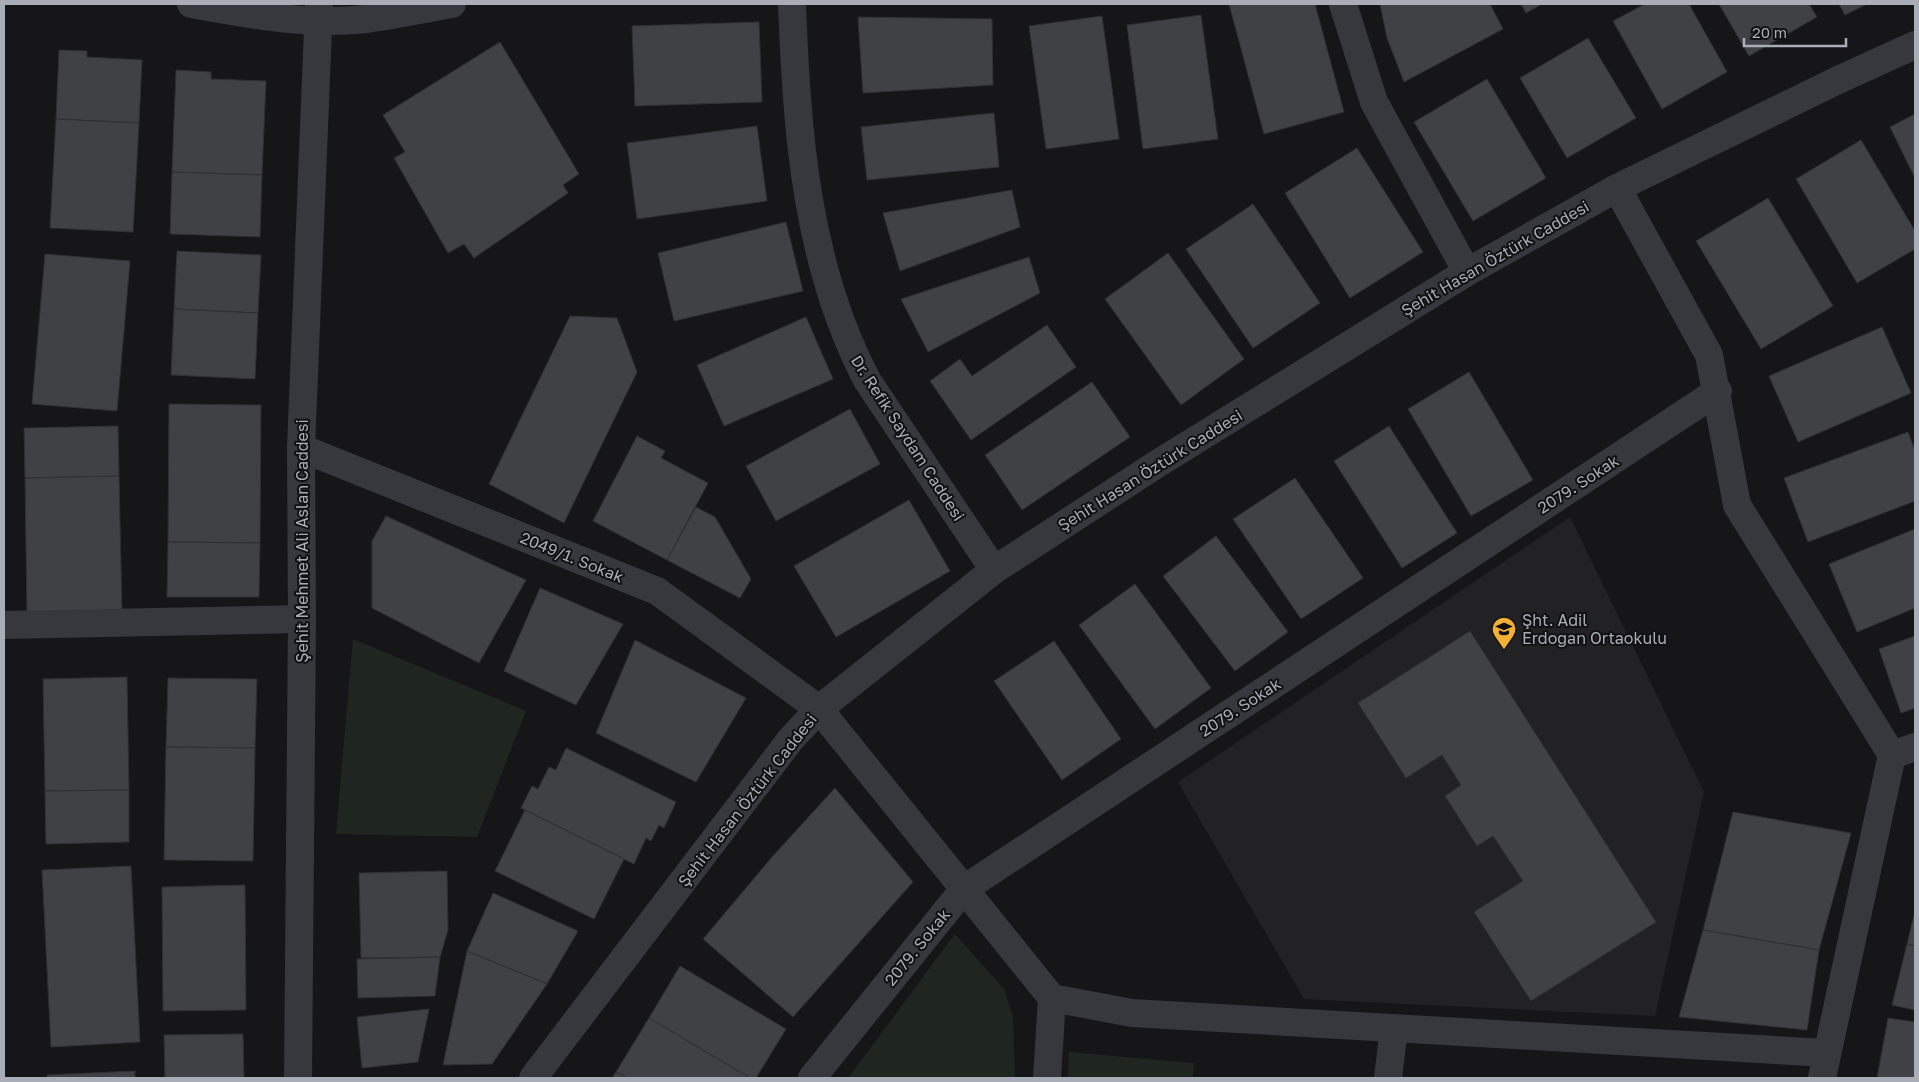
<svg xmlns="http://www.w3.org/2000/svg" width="1919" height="1082" viewBox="0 0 1919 1082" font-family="'Golos Text',sans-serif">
  <rect width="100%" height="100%" fill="#161618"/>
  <!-- built -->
  <path fill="#222225" d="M1570 517 1704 792 1655 1016 1304 999 1178 782Z"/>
  <!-- green -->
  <g fill="#1e261f">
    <path d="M353 639 526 711 477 837 336 834Z"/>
    <path d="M955 934 1004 989 1013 1017 1015 1078H848Z"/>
    <path d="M1069 1052 1194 1063 1193 1078H1068Z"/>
  </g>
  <!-- building -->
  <g fill="#404145" stroke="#303034">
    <path d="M1229 4H1315L1344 112 1264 134Z"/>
    <path d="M1380 4H1490L1503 29 1404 82 1387 38Z"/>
    <path d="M1521 4H1542L1526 13Z"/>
    <path d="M1645 4H1689L1727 72 1662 109 1613 21Z"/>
    <path d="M1719 4H1809L1817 17 1749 56Z"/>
    <path d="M1839 4H1867L1845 15Z"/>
    <path d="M1201 15 1218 139 1143 149 1127 25Z"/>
    <path d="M1102 16 1119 139 1046 149 1029 26Z"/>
    <path d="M858 17 992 19 993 85 863 93Z"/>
    <path d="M759 22 762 102 635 106 632 26Z"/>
    <path d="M1588 38 1636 118 1567 158 1520 78Z"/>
    <path d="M500 42 579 174 563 185 568 193 474 258 464 244 448 253 394 158 405 152 383 115Z"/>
    <path d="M59 50 87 51V57L142 60 139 123 56 119Z"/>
    <path d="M176 70 211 72V79L266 81 262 175 172 172Z"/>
    <path d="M1487 79 1546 178 1473 221 1414 122Z"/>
    <path d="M994 113 999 167 867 180 861 127Z"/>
    <path d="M1915 114V178L1890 127Z"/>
    <path d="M56 119 139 123 133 232 50 228Z"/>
    <path d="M757 126 767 201 637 219 627 143Z"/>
    <path d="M1861 140 1915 231V249L1857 283 1796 179Z"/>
    <path d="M1357 148 1423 252 1350 298 1285 193Z"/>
    <path d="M172 172 262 175 260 237 170 234Z"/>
    <path d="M1012 190 1020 227 900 271 883 213Z"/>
    <path d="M1768 198 1833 306 1761 349 1696 241Z"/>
    <path d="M1253 204 1320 303 1253 348 1186 249Z"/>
    <path d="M786 222 803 291 674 321 658 253Z"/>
    <path d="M177 251 261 255 258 313 174 309Z"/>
    <path d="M1168 253 1244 359 1181 405 1105 299Z"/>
    <path d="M45 254 130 261 117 411 32 404Z"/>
    <path d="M1029 257 1040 293 928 352 901 299Z"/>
    <path d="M174 309 258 313 255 379 171 375Z"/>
    <path d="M570 316 617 318 637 372 564 523 489 484Z"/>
    <path d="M806 317 833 379 724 426 697 365Z"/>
    <path d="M1047 325 1076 367 971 440 930 381 960 359 972 376Z"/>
    <path d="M1882 327 1911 393 1798 442 1769 376Z"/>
    <path d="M1469 372 1533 480 1471 516 1408 409Z"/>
    <path d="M1092 382 1130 437 1022 510 985 455Z"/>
    <path d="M169 404 261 405 260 543 168 542Z"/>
    <path d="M850 409 880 464 776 521 746 466Z"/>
    <path d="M118 426 119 476 25 478 24 428Z"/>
    <path d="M1389 426 1457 533 1402 568 1334 461Z"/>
    <path d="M1908 432 1915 451V501L1808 542 1784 478Z"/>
    <path d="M637 436 665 451 661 458 708 483 667 560 593 521Z"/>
    <path d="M119 476 122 612 27 614 25 478Z"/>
    <path d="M1295 478 1363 578 1301 619 1233 519Z"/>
    <path d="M909 500 950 571 836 637 794 566Z"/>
    <path d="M696 507 715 517 751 579 740 598 667 560Z"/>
    <path d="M386 516 526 580 479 663 372 608V541Z"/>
    <path d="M1915 529V608L1857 632 1829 564Z"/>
    <path d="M1216 536 1288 632 1235 671 1163 576Z"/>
    <path d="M168 542 260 543 259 597H167Z"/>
    <path d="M1135 584 1211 688 1155 729 1079 625Z"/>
    <path d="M540 588 623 624 576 705 504 671Z"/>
    <path d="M1470 631 1656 922 1531 1001 1474 912 1523 881 1493 836 1477 846 1445 796 1461 785 1442 755 1406 778 1358 703Z"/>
    <path d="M1915 636V708L1901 713 1879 649Z"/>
    <path d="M635 640 746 698 696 782 596 733Z"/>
    <path d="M1054 641 1121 739 1062 780 994 681Z"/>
    <path d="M127 677 129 790 45 791 43 679Z"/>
    <path d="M168 678 257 679 255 748 166 747Z"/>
    <path d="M166 747 255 748 253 861 164 860Z"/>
    <path d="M566 748 676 802 664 828 659 825 651 841 646 838 634 864 521 808 532 786 538 789 549 767 556 770Z"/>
    <path d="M835 788 913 882 793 1017 703 939 772 857Z"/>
    <path d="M129 790V842L46 844 45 791Z"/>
    <path d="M525 810 624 859 594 919 495 871Z"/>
    <path d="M1733 812 1851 833 1819 950 1703 930Z"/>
    <path d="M131 866 140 1042 51 1047 42 870Z"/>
    <path d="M447 871 448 930 440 957 361 958 359 873Z"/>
    <path d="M245 885 246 1010 163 1011 162 887Z"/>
    <path d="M493 893 578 931 547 984 467 951Z"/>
    <path d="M1915 911V946L1907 944Z"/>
    <path d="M1703 930 1819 950 1807 1030 1679 1017Z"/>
    <path d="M1907 944 1915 946V1010L1892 1005Z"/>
    <path d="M467 951 547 984 492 1064 443 1065Z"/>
    <path d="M440 957 435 996 358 998 357 959Z"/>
    <path d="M680 966 786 1029 756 1078H750L649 1018Z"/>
    <path d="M429 1009 418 1062 362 1068 357 1017Z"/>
    <path d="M649 1018 750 1078H627L616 1072Z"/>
    <path d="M1888 1018 1915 1022V1078H1877Z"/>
    <path d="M243 1034 244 1078H165L164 1035Z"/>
    <path d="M135 1071V1078H47V1075Z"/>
    <path d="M616 1072 627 1078H612Z"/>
  </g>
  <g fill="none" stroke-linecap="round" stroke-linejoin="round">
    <!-- minor -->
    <g stroke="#37383d" stroke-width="28">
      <path d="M792 4C797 134 806 263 867 380L994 570"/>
      <path d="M1343 4 1374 102 1467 272"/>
      <path d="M1617 188 1709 355 1737 505 1892 755 1822 1078"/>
      <path d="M301 448 657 591 819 709 1052 998 1132 1013 1827 1053"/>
      <path d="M4 625 302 619"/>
      <path d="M1892 755 1915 747"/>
      <path d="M812 1078 964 889 1718 391"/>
      <path d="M1047 1078 1052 998"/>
      <path d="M1388 1078 1394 1028"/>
    </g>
    <!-- tertiary -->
    <g stroke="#37383d" stroke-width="28">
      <path d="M191 4C249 14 307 26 366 19 395 15 424 9 452 4"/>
      <path d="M298 1078 302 619 301 448 319 4"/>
      <path d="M533 1078 791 739 819 709 994 570 1157 464 1467 272 1617 188 1836 81 1915 45"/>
    </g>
  </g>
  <!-- icons -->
  <defs>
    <symbol id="school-pin" viewBox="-11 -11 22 30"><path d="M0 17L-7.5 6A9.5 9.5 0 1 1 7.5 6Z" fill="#f2b134" stroke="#111113"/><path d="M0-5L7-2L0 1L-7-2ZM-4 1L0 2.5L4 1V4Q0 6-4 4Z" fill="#111"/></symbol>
  </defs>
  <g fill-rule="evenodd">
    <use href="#school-pin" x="1490" y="615" width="28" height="38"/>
  </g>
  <g text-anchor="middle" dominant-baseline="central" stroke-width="4" stroke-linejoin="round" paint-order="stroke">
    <!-- street labels -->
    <g font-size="16" fill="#a8adb8" stroke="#111113">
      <text transform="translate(1495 258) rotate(-30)">Şehit Hasan Öztürk Caddesi</text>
      <text transform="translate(908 438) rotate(57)">Dr. Refik Saydam Caddesi</text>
      <text transform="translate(1150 470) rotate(-32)">Şehit Hasan Öztürk Caddesi</text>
      <text transform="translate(1578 484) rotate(-33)">2079. Sokak</text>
      <text transform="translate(302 541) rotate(-90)">Şehit Mehmet Ali Aslan Caddesi</text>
      <text transform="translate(572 557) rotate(22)">2049/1. Sokak</text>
      <text transform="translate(1240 707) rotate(-33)">2079. Sokak</text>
      <text transform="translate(747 800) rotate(-52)">Şehit Hasan Öztürk Caddesi</text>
      <text transform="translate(917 947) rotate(-51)">2079. Sokak</text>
    </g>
    <!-- poi labels -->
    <g font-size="16" fill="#a8adb8" stroke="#111113" text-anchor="start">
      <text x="1522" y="620">Şht. Adil<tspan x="1522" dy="18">Erdoğan Ortaokulu</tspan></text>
    </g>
  </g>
  <!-- border -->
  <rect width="1919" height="1082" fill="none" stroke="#a8adb8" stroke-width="10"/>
  <!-- scale -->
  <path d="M1744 38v8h102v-8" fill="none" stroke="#a8adb8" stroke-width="2.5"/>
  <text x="1752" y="38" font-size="15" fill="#a8adb8" stroke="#111113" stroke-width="4" paint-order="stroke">20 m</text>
</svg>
